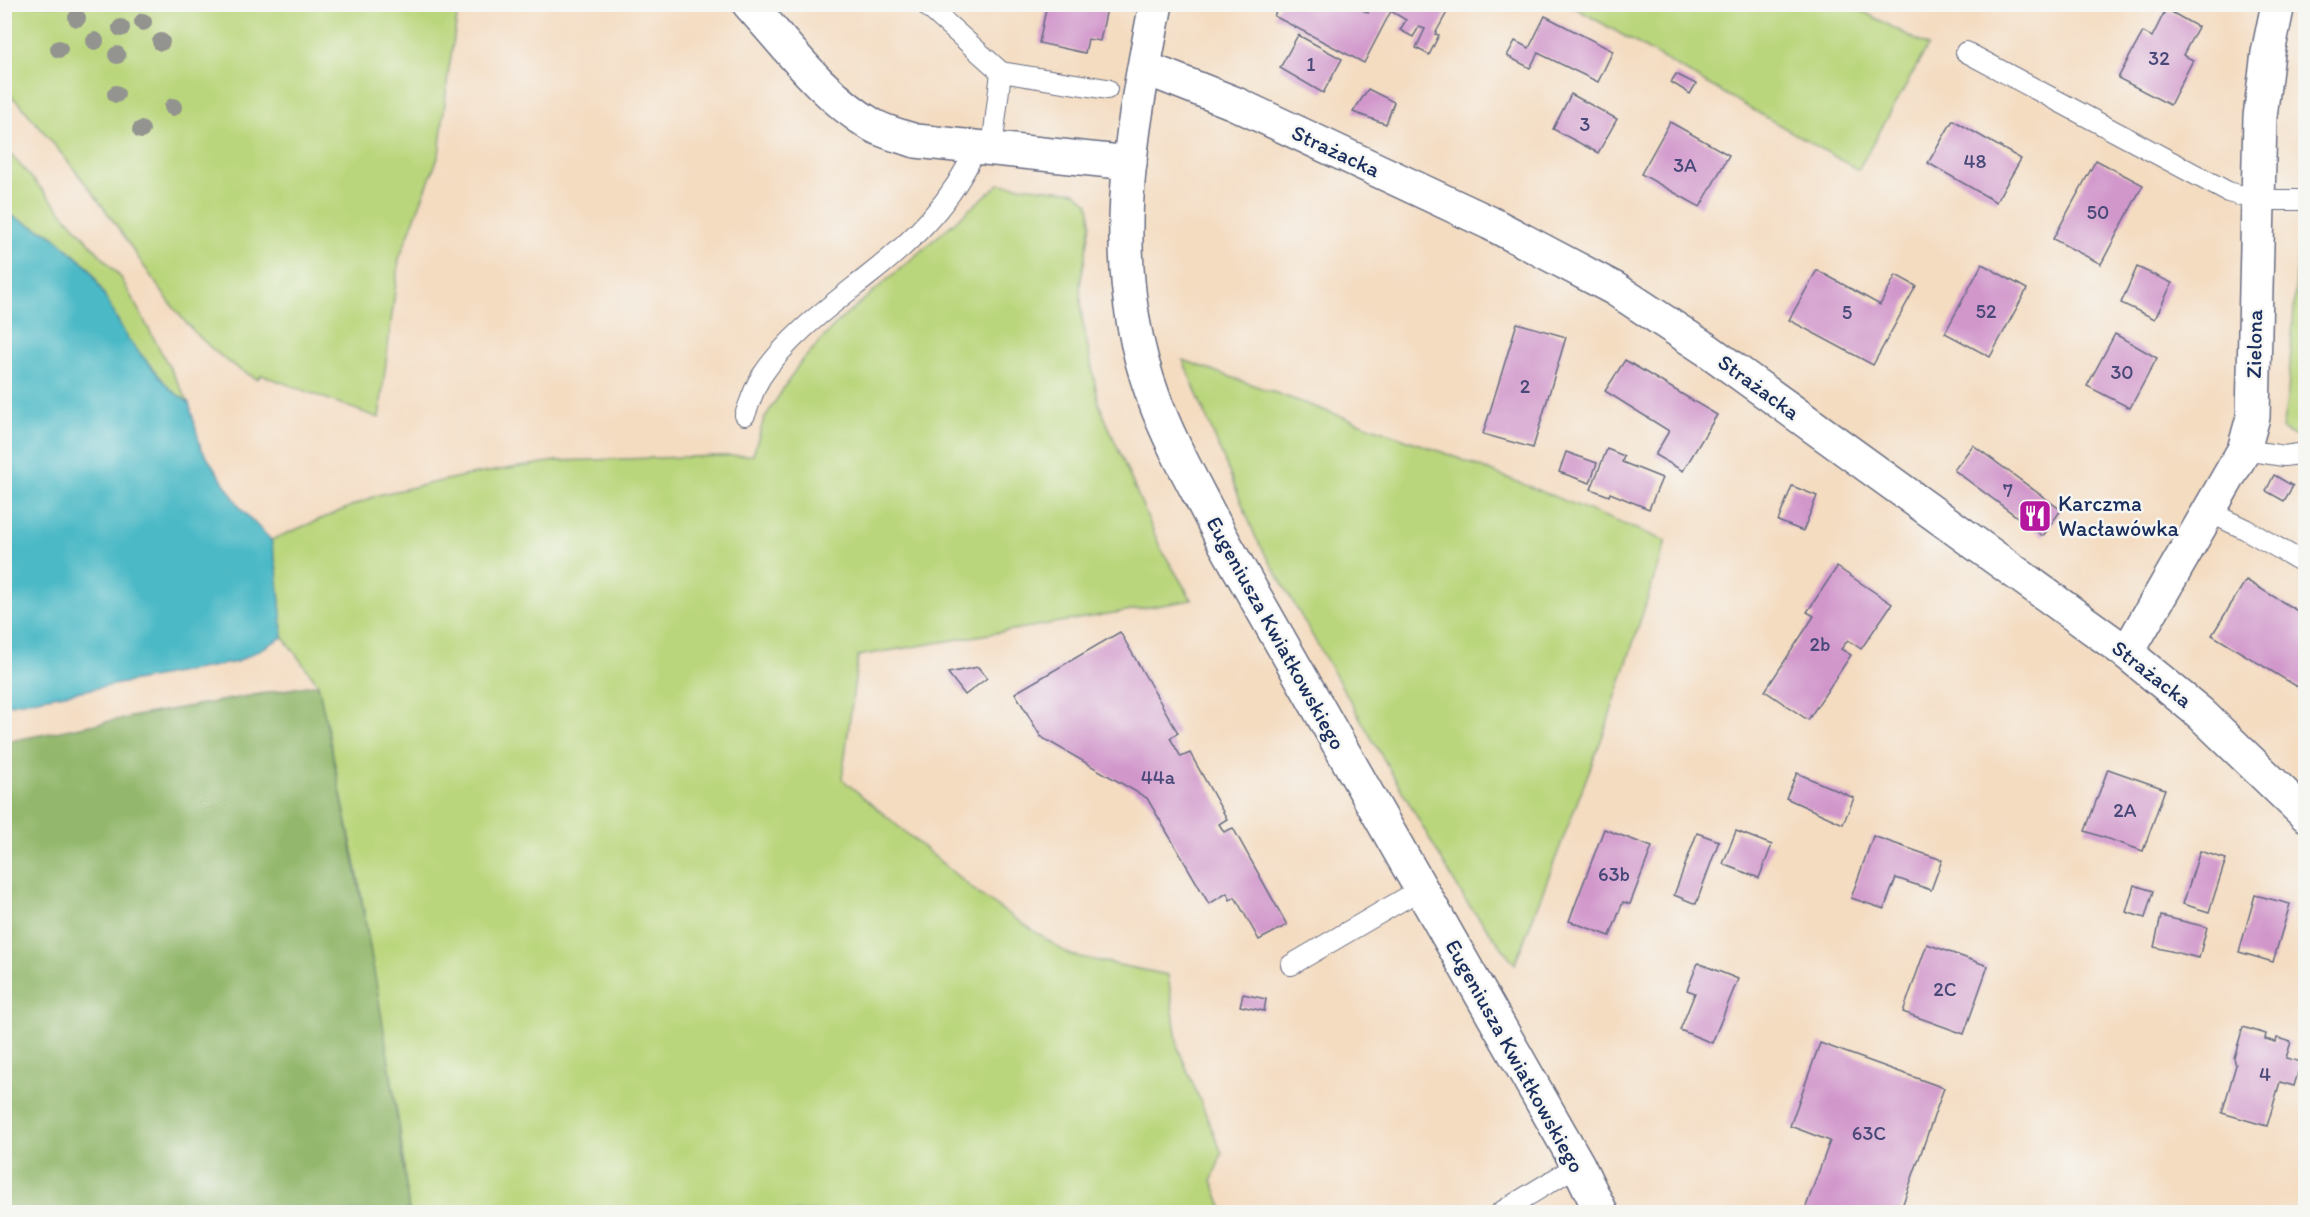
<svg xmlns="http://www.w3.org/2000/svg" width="2310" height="1217" viewBox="0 0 2310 1217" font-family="Itim,sans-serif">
  <rect width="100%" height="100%" fill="#f6f6f2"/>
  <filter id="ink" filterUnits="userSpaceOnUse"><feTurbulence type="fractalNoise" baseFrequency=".0167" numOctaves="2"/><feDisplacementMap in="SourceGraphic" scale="12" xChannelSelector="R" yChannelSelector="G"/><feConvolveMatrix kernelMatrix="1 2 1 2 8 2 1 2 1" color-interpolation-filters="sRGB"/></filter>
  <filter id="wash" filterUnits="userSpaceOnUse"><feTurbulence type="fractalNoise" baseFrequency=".008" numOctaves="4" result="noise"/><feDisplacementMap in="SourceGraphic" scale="24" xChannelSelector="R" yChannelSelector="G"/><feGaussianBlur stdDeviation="1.35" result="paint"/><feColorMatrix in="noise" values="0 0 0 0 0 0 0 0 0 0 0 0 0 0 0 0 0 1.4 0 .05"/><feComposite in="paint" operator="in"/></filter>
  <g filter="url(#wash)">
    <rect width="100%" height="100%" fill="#f4dcc1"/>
    <!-- green -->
    <g fill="#bad67c" stroke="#6a826d" stroke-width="1.5">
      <path d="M4 5H459L448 75 439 155 399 259 379 418 262 375 257 379C186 344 153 276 109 215 82 176 50 140 20 104L5 91Z"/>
      <path d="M1570 5H1851L1928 46 1858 170Z"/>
      <path d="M4 147 121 278 189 403 170 389 128 339 90 269 52 235 5 213Z"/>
      <path d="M2305 151V425L2298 438 2282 429 2288 392Z"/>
      <path d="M999 184 1076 192 1089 204 1091 224 1080 285 1082 318 1099 404 1160 547 1192 600 858 656 842 779 980 895 1070 955 1168 975 1178 1048 1222 1153 1212 1180 1224 1212H409L400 1131 358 875 318 684 283 637 277 569 271 540 378 495 464 476 556 461 753 455 764 419 799 364 838 322Z"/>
      <path d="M1183 360 1450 455 1666 541 1606 727 1515 964 1465 900 1256 538Z"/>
    </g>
    <!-- forest -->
    <path fill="#93b76c" stroke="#577365" stroke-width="1.5" d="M318 684C355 859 389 1035 409 1212H5V742L146 714Z"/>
    <!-- water -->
    <path fill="#4cb9c6" stroke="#347492" stroke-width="1.5" d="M5 213 52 235 90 269 128 339 170 389 189 403 201 448 241 509 271 540 277 569 283 637 237 662 5 705Z"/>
    <g id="blocks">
      <!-- building -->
      <g fill="#d197cb">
        <path d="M1047 4H1108L1100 41 1088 39 1085 53 1039 43Z"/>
        <path d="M1280 4H1352L1368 13 1372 4H1445L1450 7 1435 34 1439 35 1429 55 1416 48 1425 29 1419 27 1413 37 1400 30 1406 20 1391 11 1364 63 1274 16Z"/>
        <path d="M2166 9 2198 27 2183 55 2193 60 2170 105 2118 78 2143 32 2152 37Z"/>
        <path d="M1545 16 1613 51 1598 82 1538 53 1530 68 1507 56 1515 41 1529 48Z"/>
        <path d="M1298 35 1342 59 1323 93 1280 68Z"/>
        <path d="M1676 74 1696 84 1690 94 1671 82Z"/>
        <path d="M1368 89 1394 102 1386 124 1353 112Z"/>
        <path d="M1571 94 1617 119 1598 153 1553 129Z"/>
        <path d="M1953 120 2021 159 1996 202 1928 163Z"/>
        <path d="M1670 122 1729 155 1700 207 1641 174Z"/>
        <path d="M2096 160 2143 185 2101 264 2053 239Z"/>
        <path d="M1982 264 2027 289 1990 357 1945 333Z"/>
        <path d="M2137 267 2172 283 2155 319 2121 303Z"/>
        <path d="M1817 270 1880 305 1896 275 1916 286 1873 365 1789 320Z"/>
        <path d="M1517 323 1566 337 1533 448 1483 434Z"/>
        <path d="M2115 334 2157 358 2130 408 2087 386Z"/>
        <path d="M1625 360 1717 415 1683 471 1655 455 1669 431 1605 391Z"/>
        <path d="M1973 445 2061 510 2043 536 1954 470Z"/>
        <path d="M1607 449 1624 456 1622 462 1662 478 1649 509 1610 493 1609 496 1591 489Z"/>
        <path d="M1566 452 1597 463 1590 483 1559 472Z"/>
        <path d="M2274 475 2293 486 2284 501 2266 491Z"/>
        <path d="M1792 486 1817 496 1803 531 1778 521Z"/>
        <path d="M1837 567 1892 604 1861 649 1848 640 1841 649 1851 655 1808 720 1765 691 1814 616 1807 612Z"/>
        <path d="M2246 580 2306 616V692L2212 635Z"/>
        <path d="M1120 632 1178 733 1170 738 1181 757 1190 753 1227 819 1219 824 1224 832 1233 828 1287 925 1259 940 1235 897 1230 900 1227 893 1209 904 1147 798 1041 737 1015 693Z"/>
        <path d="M978 667 987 678 965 695 948 673Z"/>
        <path d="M2108 769 2165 789 2143 851 2085 831Z"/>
        <path d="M1797 773 1854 798 1843 824 1786 798Z"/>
        <path d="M1604 829 1652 847 1630 904 1623 902 1610 936 1569 921Z"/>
        <path d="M1736 831 1772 845 1759 878 1723 864Z"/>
        <path d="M1697 833 1719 841 1696 904 1674 895Z"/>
        <path d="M1873 836 1942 860 1931 890 1896 878 1884 909 1851 898Z"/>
        <path d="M2200 851 2226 859 2209 912 2183 904Z"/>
        <path d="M2134 885 2153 891 2145 918 2126 912Z"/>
        <path d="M2255 895 2290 904 2273 962 2239 952Z"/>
        <path d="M2161 916 2207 927 2199 958 2154 947Z"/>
        <path d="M1927 944 1988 966 1964 1034 1903 1012Z"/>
        <path d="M1698 963 1738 979 1712 1043 1680 1030 1695 993 1687 990Z"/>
        <path d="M1243 994 1266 999 1264 1011 1240 1006Z"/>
        <path d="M2243 1027 2266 1034 2265 1039 2276 1042 2277 1038 2291 1042 2286 1058 2301 1062 2294 1086 2280 1082 2267 1126 2222 1113 2236 1065 2234 1058Z"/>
        <path d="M1820 1043 1944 1088 1900 1212H1804L1830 1141 1790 1126Z"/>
      </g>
    </g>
  </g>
  <g filter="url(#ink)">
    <use href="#blocks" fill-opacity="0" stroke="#676c81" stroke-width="1.5"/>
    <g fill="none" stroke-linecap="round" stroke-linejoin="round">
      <defs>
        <g id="service">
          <path d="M925 4 1001 72 992 149"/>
          <path d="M1966 52 2228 192 2257 200H2306"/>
          <path d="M1001 72 1107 89"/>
          <path d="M745 415C750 402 754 388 761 377 788 336 830 306 868 276 913 241 953 201 976 148"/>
          <path d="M2244 450 2284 456 2306 453"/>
          <path d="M2209 512 2245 529 2306 564"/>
          <path d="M1291 965 1421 889"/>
          <path d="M1501 1212 1578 1165"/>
        </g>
        <g id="minor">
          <path d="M749 4C787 46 823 96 872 125 886 133 901 136 916 141L1130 163"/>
          <path d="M2127 653 2244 450 2253 417 2260 117 2268 53 2278 4"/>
        </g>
        <g id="tertiary">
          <path d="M1156 4C1130 137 1105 264 1153 396 1170 444 1197 489 1220 535L1578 1165 1601 1212"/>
          <path d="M1145 68 1234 103 1490 223 1615 289 1709 351 2127 653 2200 713 2306 815"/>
        </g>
      </defs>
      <!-- service casing -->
      <use href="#service" stroke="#676c81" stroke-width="22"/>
      <!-- minor casing -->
      <use href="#minor" stroke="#676c81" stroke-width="36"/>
      <!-- tertiary casing -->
      <use href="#tertiary" stroke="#676c81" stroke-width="36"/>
      <!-- service -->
      <use href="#service" stroke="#fff" stroke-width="20"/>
      <!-- minor -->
      <use href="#minor" stroke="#fff" stroke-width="33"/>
      <!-- tertiary -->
      <use href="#tertiary" stroke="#fff" stroke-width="33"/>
    </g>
    <!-- trees -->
    <g fill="#93948f">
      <circle cx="77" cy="18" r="9"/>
      <circle cx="143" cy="22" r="9"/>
      <circle cx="121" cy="28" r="9"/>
      <circle cx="95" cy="41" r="9"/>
      <circle cx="161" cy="42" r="9"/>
      <circle cx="59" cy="49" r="9"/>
      <circle cx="117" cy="55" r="9"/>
      <circle cx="116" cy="94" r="9"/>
      <circle cx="173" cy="107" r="9"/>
      <circle cx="141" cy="130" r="9"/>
    </g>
  </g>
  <!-- icons -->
  <defs>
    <symbol id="restaurant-square" viewBox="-11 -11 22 22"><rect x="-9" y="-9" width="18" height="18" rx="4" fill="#b5179e" stroke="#f6f6f2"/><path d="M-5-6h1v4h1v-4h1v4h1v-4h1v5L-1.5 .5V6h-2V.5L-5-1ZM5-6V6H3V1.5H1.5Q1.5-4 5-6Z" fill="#fff"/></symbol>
  </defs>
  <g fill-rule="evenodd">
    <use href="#restaurant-square" x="2016" y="497" width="38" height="38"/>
  </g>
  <g text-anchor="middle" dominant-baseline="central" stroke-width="5" stroke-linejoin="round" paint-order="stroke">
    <!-- number labels -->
    <g font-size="20" fill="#484979">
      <text x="2159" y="58">32</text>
      <text x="1311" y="64">1</text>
      <text x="1585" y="124">3</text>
      <text x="1975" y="161">48</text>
      <text x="1685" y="165">3A</text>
      <text x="2098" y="212">50</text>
      <text x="1986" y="311">52</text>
      <text x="1847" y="312">5</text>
      <text x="2122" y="372">30</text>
      <text x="1525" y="386">2</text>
      <text x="2008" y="490">7</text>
      <text x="1820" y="644">2b</text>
      <text x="1158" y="777">44a</text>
      <text x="2125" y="810">2A</text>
      <text x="1614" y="874">63b</text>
      <text x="1945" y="989">2C</text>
      <text x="2265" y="1074">4</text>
      <text x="1869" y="1133">63C</text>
    </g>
    <!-- street labels -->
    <g font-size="22" fill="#1b2f5e" stroke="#f6f6f2">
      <text transform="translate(1336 151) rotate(25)">Strażacka</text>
      <text transform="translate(2254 344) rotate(-89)">Zielona</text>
      <text transform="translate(1759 387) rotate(36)">Strażacka</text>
      <text transform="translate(1276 633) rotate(61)">Eugeniusza Kwiatkowskiego</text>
      <text transform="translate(2152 674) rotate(38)">Strażacka</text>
      <text transform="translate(1515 1056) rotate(61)">Eugeniusza Kwiatkowskiego</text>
    </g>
    <!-- poi labels -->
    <g font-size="22" fill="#1b2f5e" stroke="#f6f6f2" text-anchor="start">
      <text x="2058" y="503">Karczma<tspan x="2058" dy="25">Wacławówka</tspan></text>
    </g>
  </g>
  <!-- margin -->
  <rect width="2310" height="1217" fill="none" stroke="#f6f6f2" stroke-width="24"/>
</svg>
